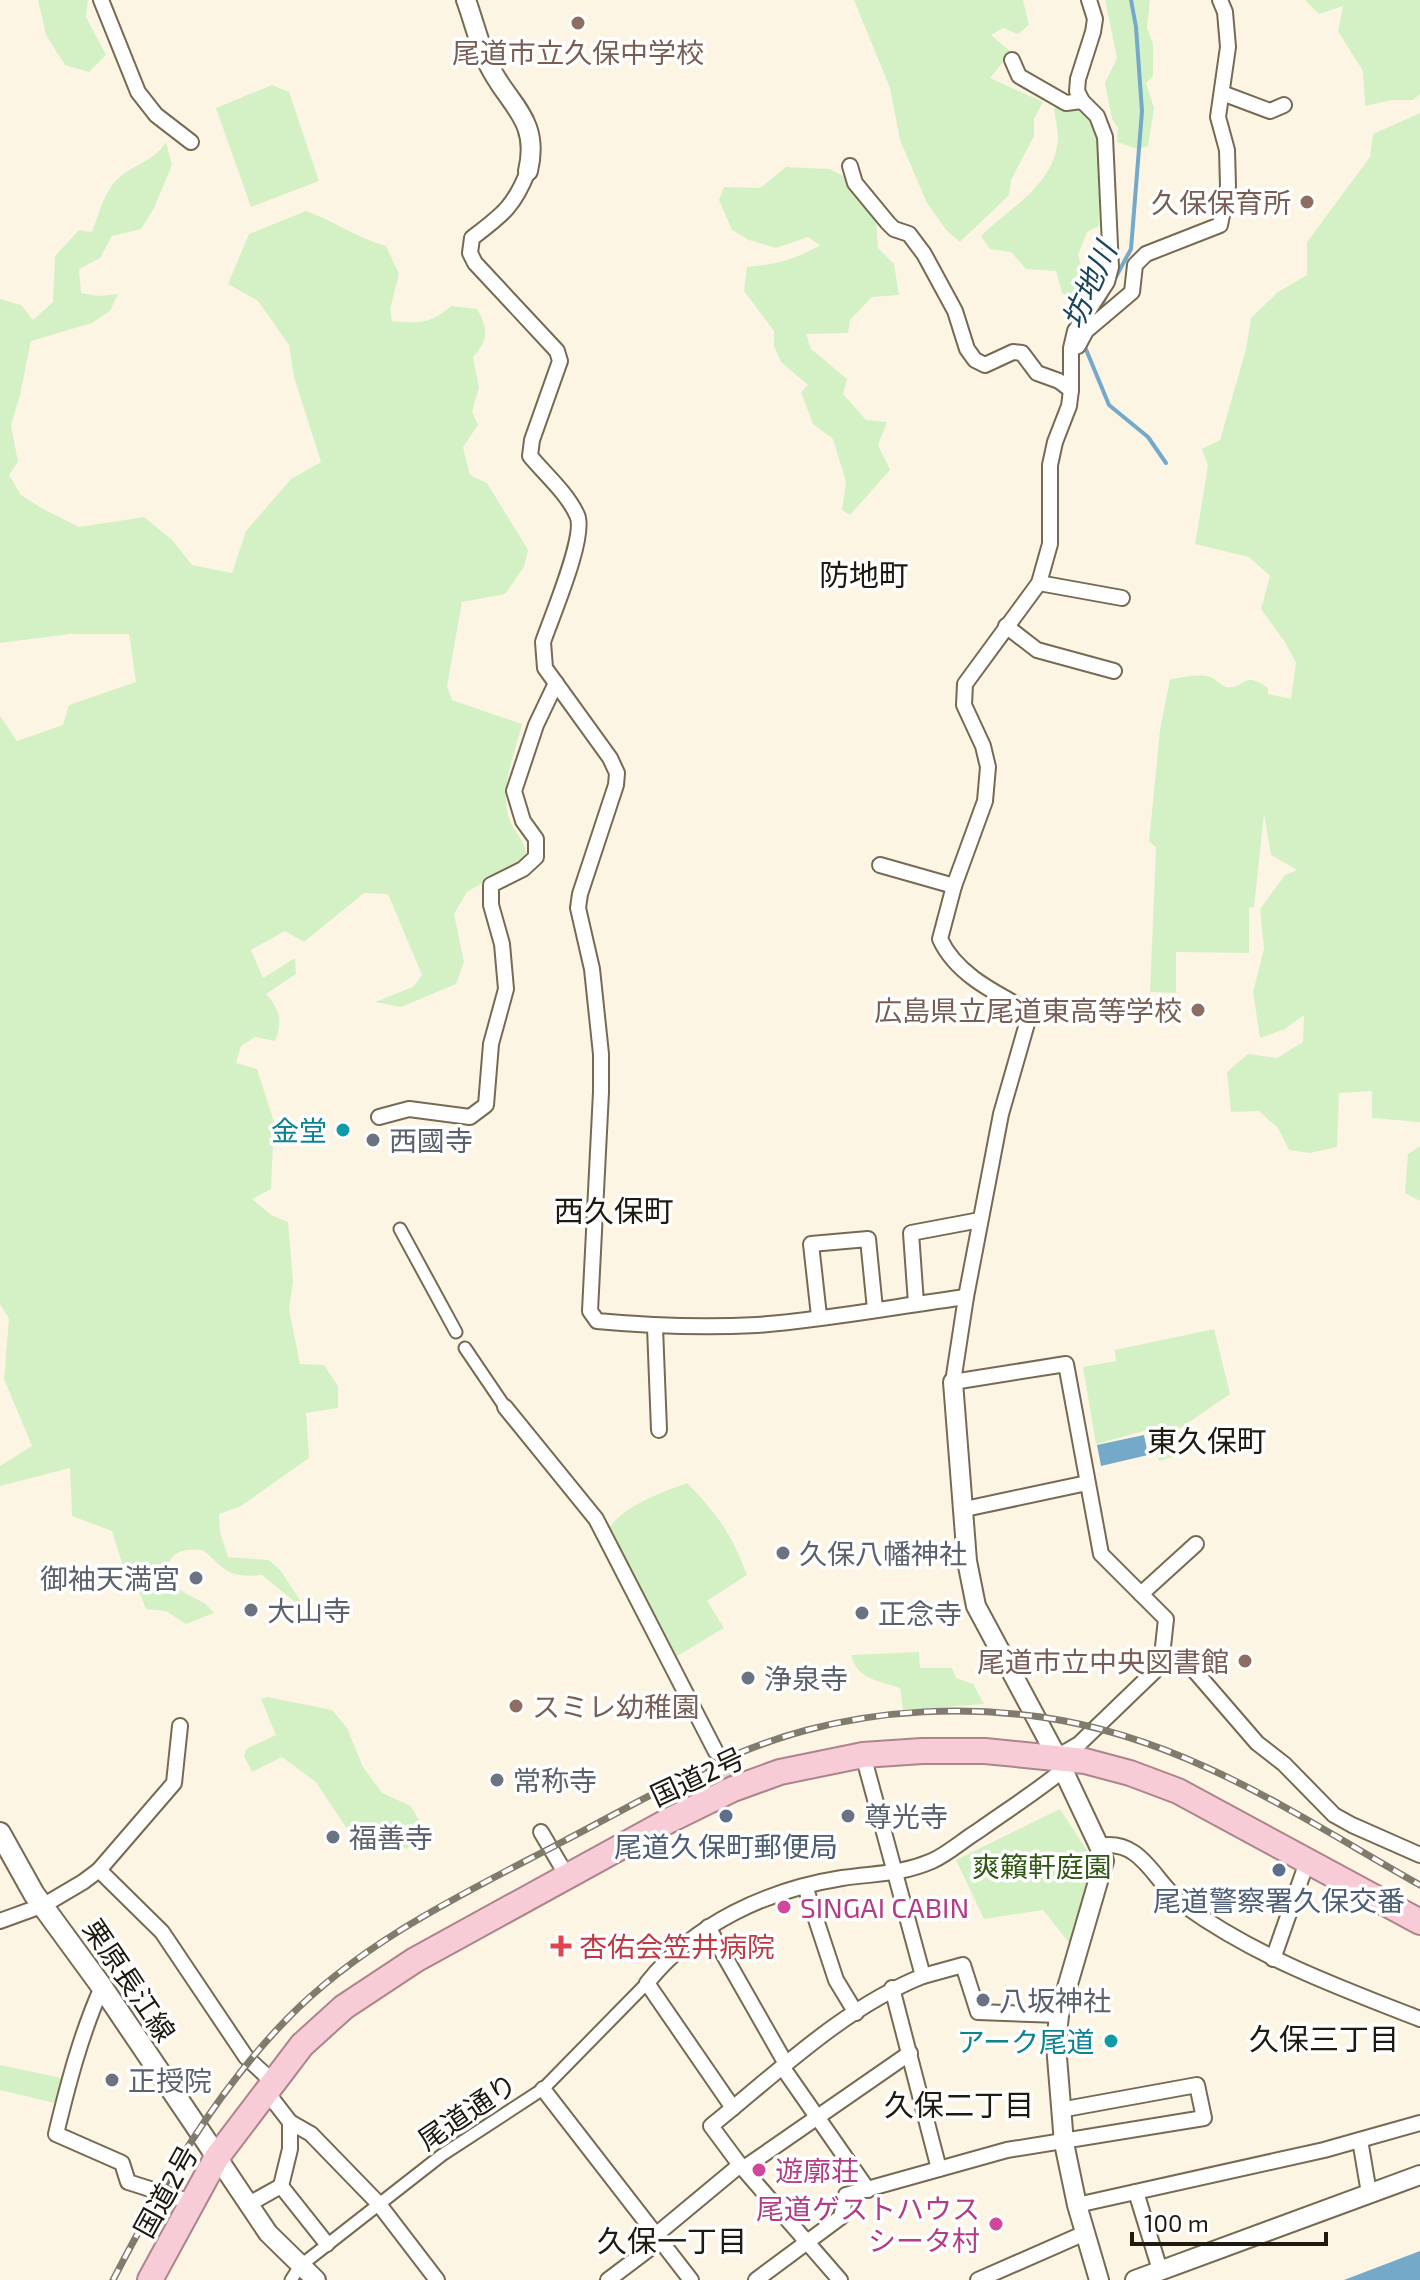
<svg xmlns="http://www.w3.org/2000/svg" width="1420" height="2280" viewBox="0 0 1420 2280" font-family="'Exo 2','Noto Sans JP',sans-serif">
  <rect width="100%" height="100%" fill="#fdf5e4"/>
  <!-- green -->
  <g fill="#d4f1c5">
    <path d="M38 0H88L86 17 106 55 89 72 65 65 46 35Z"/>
    <path d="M854 0H1023L1029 25 1018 34 1003 28 991 35 1011 52 990 78 1043 102 1034 119V136L1011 180 1009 195 960 242 947 231 927 203 900 140 890 88Z"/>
    <path d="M1105 0H1150L1147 27 1153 44V76L1146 83 1154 108 1148 146 1138 149 1117 142 1118 128 1112 119 1105 83 1117 58Z"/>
    <path d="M1305 0H1420V94L1413 100H1392L1365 106 1363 71 1338 31 1343 6 1319 14Z"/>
    <path d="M272 85 289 92 319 181 251 207 216 108Z"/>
    <path d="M1076 107 1091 115 1100 139 1099 226 1087 232 1078 255 1087 286 1080 305 1062 293 1056 271 1026 269 1011 252 990 249 981 236C1011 206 1054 186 1058 139 1058 129 1055 118 1054 108Z"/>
    <path d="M1420 113V1122L1372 1118V1091L1339 1093 1337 1147 1310 1153 1289 1150 1278 1128 1259 1111 1231 1112 1227 1072 1248 1054 1277 1058 1303 1042 1304 1015 1285 1029 1260 1038 1253 992 1264 949 1260 909 1285 875 1297 870 1271 855 1264 814 1254 907 1249 908V953L1176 952V993L1150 992 1156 847 1149 842 1160 730 1170 679C1181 678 1199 673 1210 677 1216 679 1220 685 1226 687 1245 690 1243 669 1268 688V694L1291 699 1296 663 1285 642 1261 609 1270 576 1249 557 1195 544 1208 466 1202 449 1220 440 1246 349 1251 318 1278 292 1307 275V242L1370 157 1373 134Z"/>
    <path d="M166 142 172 165 154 208 141 229 112 236 100 258 79 269 81 293 99 296 118 294 110 311 92 323 31 341 20 395 11 425 18 462 9 475 21 495 41 508 79 527 144 517 172 540 192 565 232 573 246 531 291 479 321 462 294 377 289 345 258 301 228 284 249 234 306 211C334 221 357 238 386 246L399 274 390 309 392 321C420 323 429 325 451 306L477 309C488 328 489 340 473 357L479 387 472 412 478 425 463 447 470 475 487 483 528 550 524 567 505 594 462 602 447 686 452 700 522 724C515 753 499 788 509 818 516 839 526 835 527 863L489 879 467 892 454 914 464 962 456 984 401 1007 375 1002 413 987 422 975 388 894 364 893 304 942 285 931 251 950 263 978 295 958 296 974 266 994C280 1010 283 1020 275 1041L255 1037 241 1046 236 1063 257 1069 274 1122 271 1189 252 1199 271 1215 288 1222 293 1282 289 1309 300 1364 324 1365 338 1386V1408L306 1413 309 1458 241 1506 219 1514 220 1532 228 1557 269 1560 281 1571 315 1624H304L295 1602 262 1575C227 1578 227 1571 203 1550 185 1549 173 1549 167 1568L176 1588 206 1604 214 1613 186 1624 166 1611 146 1609 136 1584 122 1563 112 1531 72 1516 70 1468 0 1486V1466L32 1446 4 1379 9 1319 0 1304V716L17 741 63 725 69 705 136 682 129 634H70L0 643V299L21 305 33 320 53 302 55 256 79 230 92 232C99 214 105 188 121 176 136 164 156 159 166 142Z"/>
    <path d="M786 167 829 169 842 175 876 220 878 248 894 264 899 295 872 297 850 320 848 333 806 334 811 349 847 379 843 394 866 420 887 422 878 445 890 470 850 515 842 510 846 482 833 439 813 424 801 392 808 385 781 362 774 346V331L744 291 747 267C774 265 797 259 820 245L808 237 776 248 749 240 732 230 719 200 724 187 760 188Z"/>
    <path d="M1420 1146V1201L1405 1193 1408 1154Z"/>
    <path d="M1214 1329 1230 1394 1172 1434 1176 1456 1159 1461 1151 1429 1096 1444 1083 1367 1116 1361 1115 1350Z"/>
    <path d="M687 1483C718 1515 731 1533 747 1575L707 1601 724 1628 677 1656 609 1529C622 1506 663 1492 687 1483Z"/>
    <path d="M919 1652 920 1668H952L956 1678 973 1684 984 1704 903 1710 900 1688C879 1681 857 1679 851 1655Z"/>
    <path d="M267 1697 332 1710 347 1728 363 1767 382 1793 411 1806 428 1838 415 1850 410 1845 407 1849 403 1847 398 1852 389 1846 380 1844 370 1850 355 1833 347 1829 316 1782 282 1757 252 1772 244 1756 246 1749 276 1735 261 1699Z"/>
    <path d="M1060 1809 1097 1866 1071 1945 1043 1910 984 1919 956 1860Z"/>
    <path d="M0 2065 66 2079 59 2104 0 2090Z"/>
  </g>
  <!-- water -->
  <g fill="#74a9ca">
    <path d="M1144 1435 1148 1455 1101 1466 1097 1445Z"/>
    <path d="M1420 2251V2280H1344Z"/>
  </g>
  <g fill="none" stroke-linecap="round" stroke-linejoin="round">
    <!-- stream -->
    <g stroke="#74a9ca" stroke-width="4">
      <path d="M1112 284 1131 249 1142 111 1136 27 1131 0"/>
      <path d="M1097 316 1108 292"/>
      <path d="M1085 347 1109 405 1148 437 1166 463"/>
    </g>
    <!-- minor-tunnel -->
    <path stroke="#dcd4c4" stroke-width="14" stroke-dasharray="14 7" stroke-linecap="butt" d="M716 1752 727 1777"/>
    <defs>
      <g id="pedestrian">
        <path d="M400 1229 456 1332"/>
        <path d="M465 1348 505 1407"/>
        <path d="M291 2280 300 2266 442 2155 543 2089 647 1983"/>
      </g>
      <g id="minor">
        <path d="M101 0 138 92 156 115 191 142"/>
        <path d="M1089 0 1095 19 1093 32 1078 79 1077 91 1082 101 1097 116 1105 137 1111 267 1107 282 1075 331 1071 348V390L1069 406 1055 442 1050 465V544L1039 583 965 684 964 705 983 746 988 767 985 801 954 886 940 939C956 974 994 992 1027 1010L1028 1020 1001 1114 966 1297 953 1382 1066 1364 1101 1554 1166 1619 1161 1665"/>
        <path d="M1012 60 1019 76 1066 103 1082 101"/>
        <path d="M1222 93 1270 111 1284 105"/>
        <path d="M850 166 855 183 888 223 894 229 909 234 924 254 955 311 967 349 975 360 985 365 1013 352 1022 353 1037 373 1059 381 1071 390"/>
        <path d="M528 171C514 207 502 215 472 238L470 253 475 263 557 351 560 361 532 440 530 456C545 474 567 493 577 515 587 535 551 618 543 642L545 668 610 758 617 773 616 785 580 894 578 908 592 969 601 1054V1092L590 1311 597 1321C651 1326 703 1328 757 1325 825 1320 898 1306 966 1297"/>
        <path d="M1072 348 1078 346 1086 331 1132 292 1135 265 1146 254 1220 225 1228 186 1227 150 1218 117 1228 47 1225 12 1220 0"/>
        <path d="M1039 583 1122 598"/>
        <path d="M1006 626 1037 650 1114 671"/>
        <path d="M880 865 954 886"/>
        <path d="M379 1117 409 1109 470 1117 486 1105 491 1044 506 989 502 944 491 905V885L523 869 536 857V839L523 821 514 791 536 725 556 683"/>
        <path d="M916 1303 911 1233 980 1220"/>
        <path d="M819 1316 811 1244 868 1239 875 1309"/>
        <path d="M655 1327 659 1430"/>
        <path d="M505 1407 596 1519 716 1752"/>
        <path d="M965 1509 1087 1483"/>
        <path d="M1141 1594 1196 1544"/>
        <path d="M1057 1757 1079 1744 1161 1665 1187 1662 1257 1743 1284 1764 1334 1815 1352 1825 1420 1855"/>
        <path d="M541 1832 567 1876"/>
        <path d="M1099 1846C1143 1838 1154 1883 1184 1905 1256 1957 1338 1987 1420 2019"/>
        <path d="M99 1870 162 1932 246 2057 273 2082"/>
        <path d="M805 1886 836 1980 856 2013"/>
        <path d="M0 1921 44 1905 83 1882 99 1870 174 1783 180 1726"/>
        <path d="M708 1927 786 2064"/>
        <path d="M1273 1959 1307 1862"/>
        <path d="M923 1976 963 1965 978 2012 1059 2015"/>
        <path d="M102 1987C81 2034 68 2084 56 2134L122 2163 128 2182 191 2202"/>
        <path d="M892 1988 939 2169"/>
        <path d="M783 2068 868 2190"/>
        <path d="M543 2089 691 2280"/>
        <path d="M266 2091 290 2122 311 2134 378 2203 437 2280"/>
        <path d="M733 2108 647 1983C695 1923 767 1890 842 1878 876 1873 899 1875 932 1861 948 1854 963 1840 978 1831 1006 1811 1036 1792 1063 1770"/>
        <path d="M290 2122V2149L281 2186 327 2244"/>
        <path d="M1360 2140 1369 2193"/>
        <path d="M744 2168 910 2053"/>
        <path d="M1136 2192 1160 2270"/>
        <path d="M249 2204 281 2186"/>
        <path d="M1077 2205 1324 2150 1420 2123"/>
        <path d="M657 2234 740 2165"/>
        <path d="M608 2280 661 2240"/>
        <path d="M756 2280 841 2217 846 2195 1007 2150 1204 2118 1197 2085 1060 2110"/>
        <path d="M840 2280 740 2165 711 2126C777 2073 843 2008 923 1976L863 1755"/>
        <path d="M978 2280 1085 2233"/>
      </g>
      <g id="tertiary">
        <path d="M466 0C473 19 478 40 486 59 505 104 541 116 528 171"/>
        <path d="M953 1382 967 1561 976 1606 1057 1757 1099 1846 1104 1861 1059 2015 1056 2045 1064 2143 1077 2205 1099 2280"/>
        <path d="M217 2157 268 2233 316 2280"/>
        <path d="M1135 2280 1420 2175"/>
      </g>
      <path id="secondary" d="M0 1833 34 1894 102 1987 217 2157"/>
      <path id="trunk" d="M150 2280 217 2157 302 2045 344 2007 415 1960 668 1821 733 1789 780 1772 863 1755 922 1751H985L1085 1761 1130 1773 1178 1791 1420 1922"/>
    </defs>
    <!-- pedestrian casing -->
    <use href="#pedestrian" stroke="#766a52" stroke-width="15"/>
    <!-- minor casing -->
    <use href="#minor" stroke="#766a52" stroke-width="18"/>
    <!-- tertiary casing -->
    <use href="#tertiary" stroke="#766a52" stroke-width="22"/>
    <!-- secondary casing -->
    <use href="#secondary" stroke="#766a52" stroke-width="24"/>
    <!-- trunk casing -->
    <use href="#trunk" stroke="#ab858b" stroke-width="28"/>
    <!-- pedestrian -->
    <use href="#pedestrian" stroke="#fff" stroke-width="11"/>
    <!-- minor -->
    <use href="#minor" stroke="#fff" stroke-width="14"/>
    <!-- tertiary -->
    <use href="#tertiary" stroke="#fff" stroke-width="18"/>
    <!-- secondary -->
    <use href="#secondary" stroke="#fff" stroke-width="20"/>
    <!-- trunk -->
    <use href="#trunk" stroke="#f8ccd7" stroke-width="24"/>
    <defs>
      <path id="rail" d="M113 2280C162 2186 212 2096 287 2019 364 1940 467 1892 564 1841 643 1800 720 1753 807 1730 882 1710 964 1706 1041 1717 1186 1738 1296 1815 1420 1885"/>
    </defs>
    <!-- rail casing -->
    <use href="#rail" stroke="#817b6e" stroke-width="7"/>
    <!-- rail -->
    <use href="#rail" stroke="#fff" stroke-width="4" stroke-dasharray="12" stroke-linecap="butt"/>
  </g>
  <!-- markers -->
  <g fill="#8d6e63" stroke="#fff" stroke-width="3">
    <circle cx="578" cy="23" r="8"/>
    <circle cx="1307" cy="202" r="8"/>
    <circle cx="1198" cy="1010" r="8"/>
    <circle cx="1245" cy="1661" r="8"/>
    <circle cx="516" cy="1706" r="8"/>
  </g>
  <g fill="#0f9aa8" stroke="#fff" stroke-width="3">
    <circle cx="343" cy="1130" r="8"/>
    <circle cx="1111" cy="2041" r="8"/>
  </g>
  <g fill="#6b7280" stroke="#fff" stroke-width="3">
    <circle cx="373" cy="1140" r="8"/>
    <circle cx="783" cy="1553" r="8"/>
    <circle cx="196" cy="1578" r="8"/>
    <circle cx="251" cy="1610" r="8"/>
    <circle cx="862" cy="1613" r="8"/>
    <circle cx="748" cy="1678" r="8"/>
    <circle cx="497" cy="1780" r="8"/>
    <circle cx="848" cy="1816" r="8"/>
    <circle cx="333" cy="1837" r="8"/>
    <circle cx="983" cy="2000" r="8"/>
    <circle cx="112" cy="2080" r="8"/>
  </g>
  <g fill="#5c6f8a" stroke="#fff" stroke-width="3">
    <circle cx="726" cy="1816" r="8"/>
    <circle cx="1279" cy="1870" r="8"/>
  </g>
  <g fill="#d1479c" stroke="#fff" stroke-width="3">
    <circle cx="784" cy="1907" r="8"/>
    <circle cx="759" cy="2170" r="8"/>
    <circle cx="996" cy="2224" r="8"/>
  </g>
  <path fill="#e0444e" stroke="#fff" stroke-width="3" d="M557 1934h8v8h8v8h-8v8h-8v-8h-8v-8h8z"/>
  <g text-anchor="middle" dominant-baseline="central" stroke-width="7" stroke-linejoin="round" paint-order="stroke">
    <!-- education labels -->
    <g font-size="28" fill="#785e54" stroke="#fff" text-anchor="end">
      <text x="578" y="52" text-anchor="middle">尾道市立久保中学校</text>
      <text x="1291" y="202">久保保育所</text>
      <text x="1182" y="1010">広島県立尾道東高等学校</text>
      <text x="1229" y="1661">尾道市立中央図書館</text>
      <text x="532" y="1706" text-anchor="start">スミレ幼稚園</text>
    </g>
    <!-- culture labels -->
    <g font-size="28" fill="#0d838f" stroke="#fff" text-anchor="end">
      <text x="327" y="1130">金堂</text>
      <text x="1095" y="2041">アーク尾道</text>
    </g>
    <!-- worship labels -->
    <g font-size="28" fill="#5b616d" stroke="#fff" text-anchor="start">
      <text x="389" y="1140">西國寺</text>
      <text x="799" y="1553">久保八幡神社</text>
      <text x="180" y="1578" text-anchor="end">御袖天満宮</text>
      <text x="267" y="1610">大山寺</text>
      <text x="878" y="1613">正念寺</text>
      <text x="764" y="1678">浄泉寺</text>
      <text x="513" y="1780">常称寺</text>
      <text x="864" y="1816">尊光寺</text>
      <text x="349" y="1837">福善寺</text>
      <text x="999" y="2000">八坂神社</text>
      <text x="128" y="2080">正授院</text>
    </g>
    <!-- street labels -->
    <g font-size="28" fill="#1f1a10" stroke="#fff">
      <text transform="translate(697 1776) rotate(-25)">国道2号</text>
      <text transform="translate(130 1980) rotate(56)">栗原長江線</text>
      <text transform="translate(467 2111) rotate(-34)">尾道通り</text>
      <text transform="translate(165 2191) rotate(-61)">国道2号</text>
    </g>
    <!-- service labels -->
    <g font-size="28" fill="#4e5e75" stroke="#fff">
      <text x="726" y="1846">尾道久保町郵便局</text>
      <text x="1279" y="1900">尾道警察署久保交番</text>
    </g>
    <!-- park labels -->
    <g font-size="28" fill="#305715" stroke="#fff">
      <text x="1042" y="1866">爽籟軒庭園</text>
    </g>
    <!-- hotel labels -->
    <g font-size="28" fill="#b23c85" stroke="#fff" text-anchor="start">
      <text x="800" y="1907">SINGAI CABIN</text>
      <text x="775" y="2170">遊廓荘</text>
      <text x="980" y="2208" text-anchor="end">尾道ゲストハウス<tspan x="980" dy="32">シータ村</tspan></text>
    </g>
    <!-- health labels -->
    <g font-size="28" fill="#be3a42" stroke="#fff" text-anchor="start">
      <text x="579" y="1946">杏佑会笠井病院</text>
    </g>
    <!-- water labels -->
    <g font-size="30" font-style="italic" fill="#1a455d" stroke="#fff">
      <text transform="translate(1088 285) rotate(-66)">坊地川</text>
    </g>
    <!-- neighbourhood labels -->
    <g font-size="30" fill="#1f1a10" stroke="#fff">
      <text x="864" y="574">防地町</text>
      <text x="614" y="1210">西久保町</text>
      <text x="1207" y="1440">東久保町</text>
      <text x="1324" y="2038">久保三丁目</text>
      <text x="959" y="2104">久保二丁目</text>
      <text x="672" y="2240">久保一丁目</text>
    </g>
  </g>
  <!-- scale -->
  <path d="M1132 2232v12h194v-12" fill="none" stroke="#1f1a10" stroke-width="4"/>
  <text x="1144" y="2232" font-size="24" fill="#1f1a10" stroke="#ffffff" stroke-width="6" paint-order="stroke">100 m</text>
</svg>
